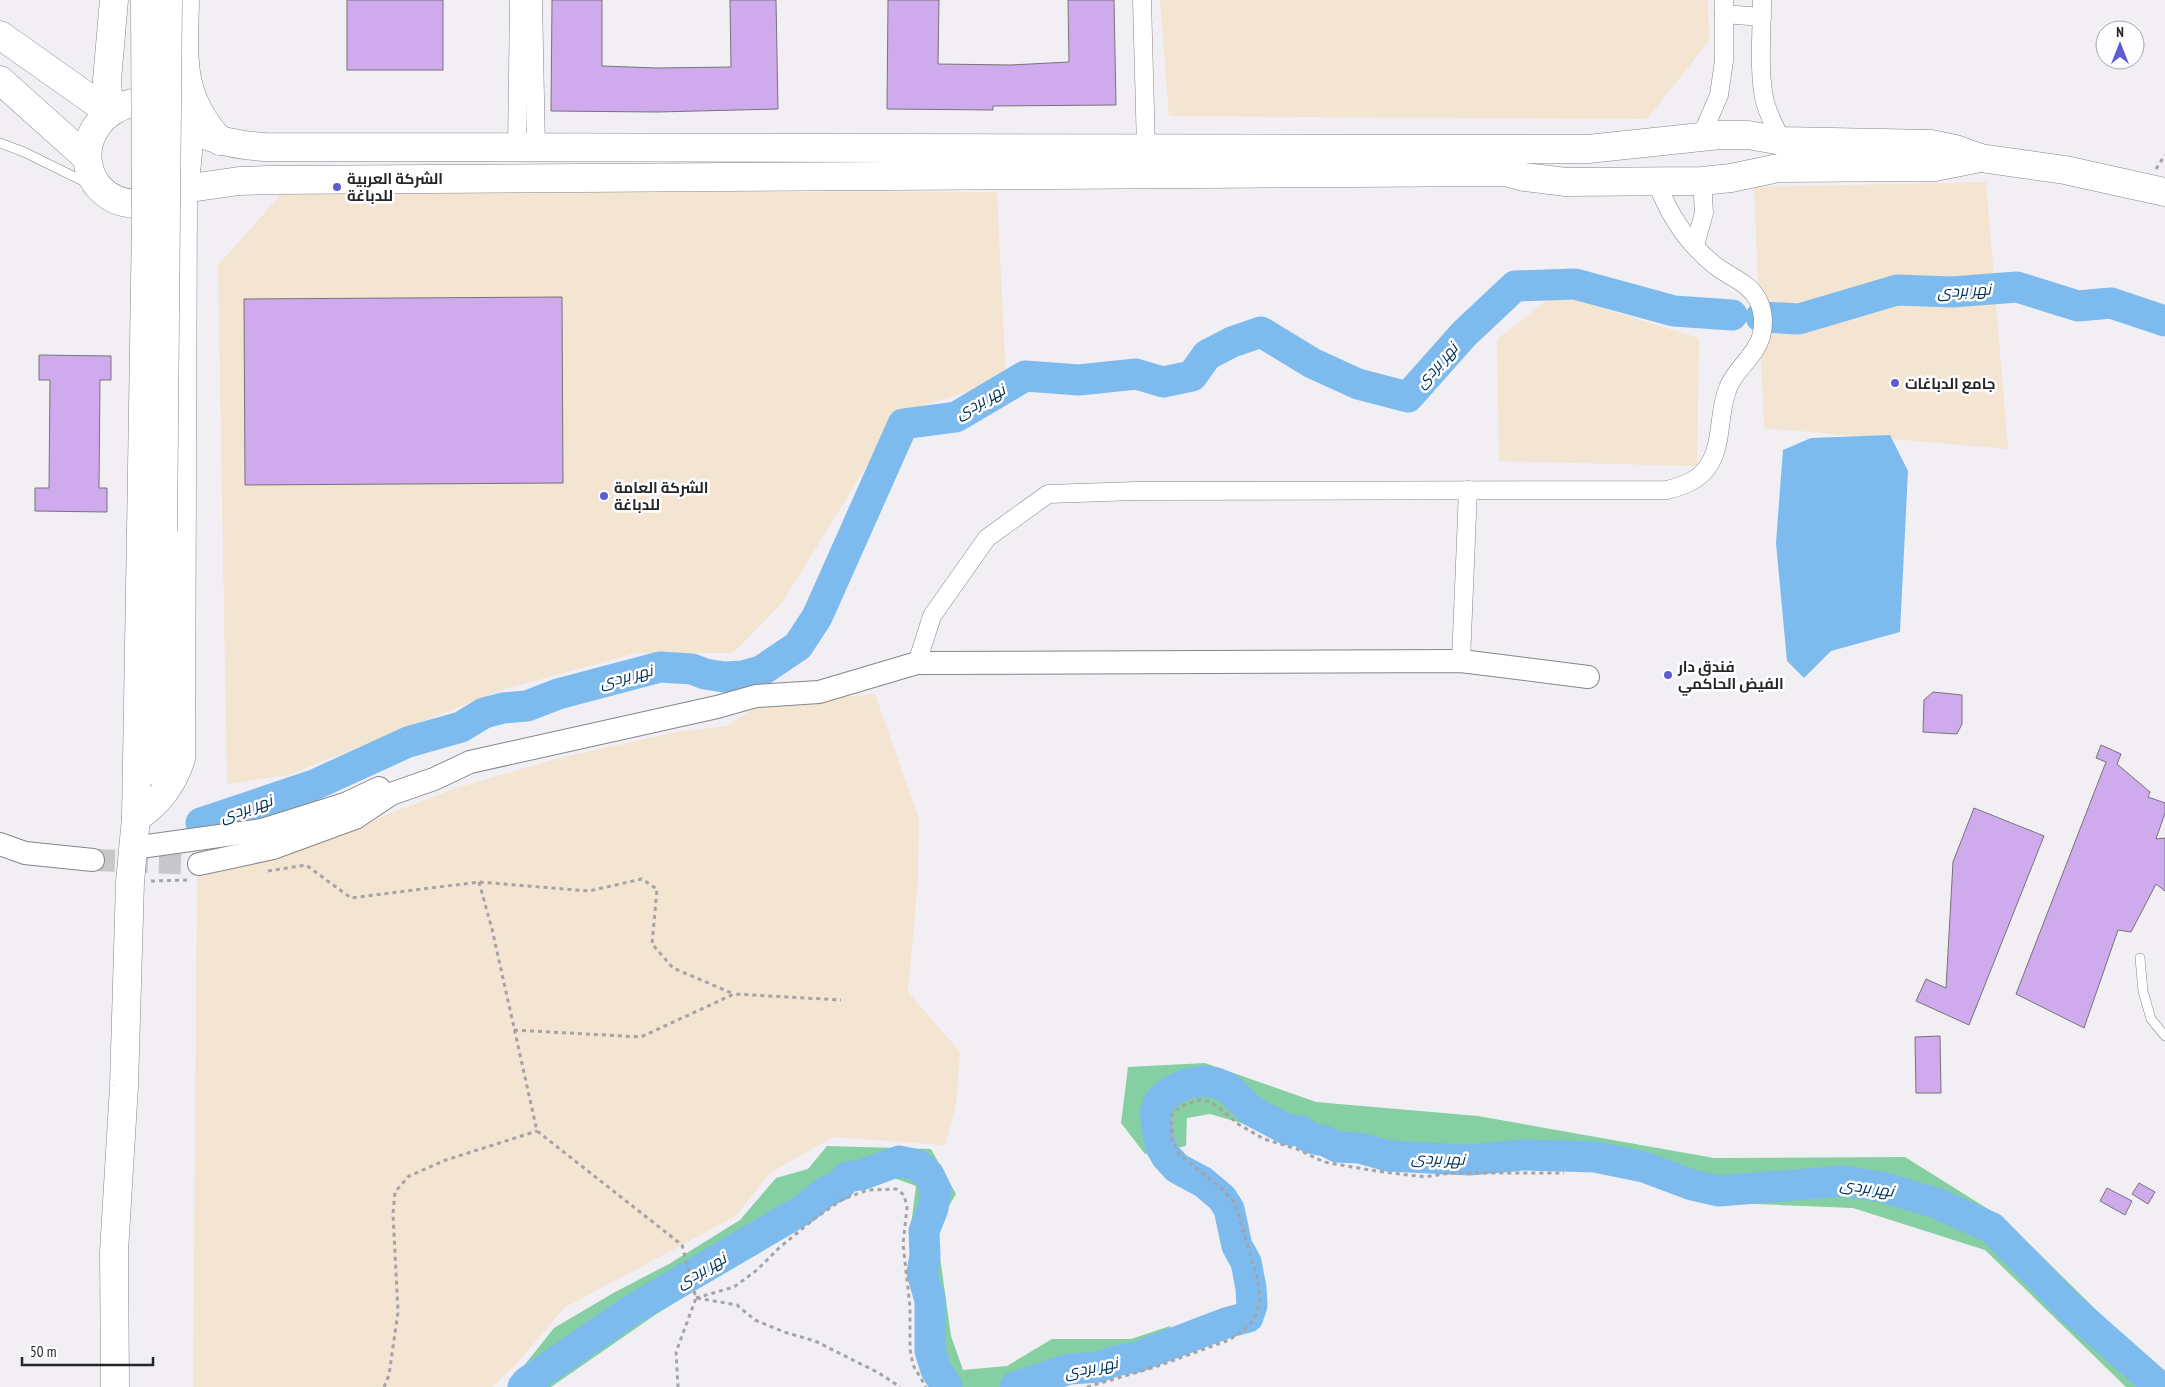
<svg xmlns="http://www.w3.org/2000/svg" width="2165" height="1387" viewBox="0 0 2165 1387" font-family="'PT Sans Narrow',Cairo,sans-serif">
  <rect width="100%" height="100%" fill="#f1eff3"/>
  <!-- industrial -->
  <g fill="#f4e4d2">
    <path d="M1160 0H1708L1709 41 1647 119 1169 116Z"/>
    <path d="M1986 182 2008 449 1764 428 1754 187Z"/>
    <path d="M284 191 997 192 1006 380 899 413 782 603 733 653H636L502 690 288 775 227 784 218 265Z"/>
    <path d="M1556 294 1699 338 1697 466 1499 461 1497 339Z"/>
    <path d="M875 694 919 819 918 880 908 992 960 1052 956 1106 945 1145 833 1137 770 1173 736 1216 564 1308 519 1361 492 1387H193L197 873 289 853 453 789 559 758 677 732 727 726 757 706Z"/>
  </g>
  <!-- forest -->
  <g fill="#85cfa2">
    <path d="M1205 1063 1316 1102 1478 1116 1714 1158 1905 1157 2004 1219 2153 1366 2165 1373V1387H2126L1985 1250 1853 1208 1756 1204 1589 1165 1413 1164 1269 1131 1210 1114 1187 1118 1186 1146 1145 1154 1121 1123 1128 1067Z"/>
    <path d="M827 1146 931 1149 956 1194 936 1228 951 1336 963 1370 1007 1366 1052 1339H1131L1170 1326 1179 1350 1037 1387H938L919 1345 911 1225 916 1186 891 1177 826 1199 731 1268 658 1313 551 1387H507L554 1328 615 1292 669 1264 740 1220 776 1178 808 1169Z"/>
  </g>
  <!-- water -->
  <path fill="#7dbbef" d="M1890 435 1908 471 1900 632 1831 651 1804 678 1787 661 1776 543 1783 450 1811 438Z"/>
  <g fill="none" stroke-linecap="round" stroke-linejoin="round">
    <!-- river -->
    <g stroke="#7dbbef" stroke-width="31">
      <path d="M1761 317 1799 319 1897 290 1952 292 2017 287 2078 306 2111 303 2165 321"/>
      <path d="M201 823 314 785 408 742 461 727 484 713 503 708 527 706 558 694 660 667 692 669 705 674 724 677 743 676 761 671 798 646 817 617 903 424 956 417 1025 376 1079 380 1136 374 1163 382 1192 376 1207 355 1232 342 1261 332 1312 363 1358 384 1408 397 1464 334 1515 286 1575 284 1674 311 1732 315"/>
      <path d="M523 1387 527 1382 630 1311 804 1209 825 1192 839 1186 847 1177 861 1175 899 1161 917 1165 929 1175 936 1190 933 1208 924 1231 925 1256 922 1273 930 1300V1351L936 1370 947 1387"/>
      <path d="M1015 1387 1069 1369 1099 1367 1115 1361 1137 1357 1226 1323 1248 1317 1252 1305 1251 1288 1246 1262 1237 1246 1229 1209 1222 1198 1203 1182 1177 1168 1166 1156 1160 1145 1155 1114 1159 1102 1168 1093 1186 1084 1204 1081 1217 1083 1228 1088 1252 1111 1288 1130 1301 1131 1310 1138 1325 1141 1337 1147 1360 1148 1388 1156 1469 1160 1523 1155 1595 1157 1644 1167 1692 1185 1718 1191 1844 1181 1882 1187 1936 1203 1992 1228 2068 1306 2160 1387"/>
    </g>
  </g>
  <!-- building -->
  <g fill="#cfaaec" stroke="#757477">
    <rect x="347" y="0" width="96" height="70"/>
    <path d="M552 0H602V66L657 68 731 67 730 0H776L778 109 657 112 551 111Z"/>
    <path d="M888 0H939L938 64 1011 65 1069 62 1068 0H1114L1116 105 993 106V110L887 109Z"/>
    <path d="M562 297 563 483 245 485 244 299Z"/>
    <path d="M39 355 111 356V380H100L99 488H107V512L35 511V488H49L50 380H39Z"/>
    <path d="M1933 692 1962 695V724L1957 734 1923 732 1924 700Z"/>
    <path d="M2101 745 2121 754 2117 764 2150 792 2148 797 2165 803V813L2156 839 2165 838V891L2156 884 2131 932 2118 930 2084 1028 2016 994 2106 762 2096 758Z"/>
    <path d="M1974 808 2044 836 1969 1025 1916 1001 1926 979 1946 988 1953 862Z"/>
    <path d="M1940 1036 1941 1093H1916L1915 1037Z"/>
    <path d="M2139 1183 2155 1192 2148 1204 2132 1194Z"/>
    <path d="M2107 1188 2132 1201 2125 1215 2100 1201Z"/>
  </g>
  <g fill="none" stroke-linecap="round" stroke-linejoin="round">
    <!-- tertiary-tunnel -->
    <path stroke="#c8c7ca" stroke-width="22" stroke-dasharray="22 11" stroke-linecap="butt" d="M93 860 199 864"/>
    <defs>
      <g id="service">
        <path d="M0 143 24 152 87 183"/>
        <path d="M2140 958 2143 991 2151 1019 2165 1036"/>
      </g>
      <g id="minor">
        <path d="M533 0 536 147"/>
        <path d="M1142 0 1146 148"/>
        <path d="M1762 0C1762 30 1758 74 1765 102 1769 116 1775 128 1782 141"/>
        <path d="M1724 14 1762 17"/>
        <path d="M1701 137 1719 95 1724 61V0"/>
        <path d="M517 147 519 0"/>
        <path d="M1695 245 1704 213 1702 181"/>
        <path d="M1461 661 1468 490"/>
        <path d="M917 663 932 616 987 538 1048 494 1136 491 1667 490C1683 486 1697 481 1707 468 1724 444 1717 415 1728 388 1735 369 1755 357 1761 337 1764 325 1764 312 1758 300 1749 283 1732 278 1717 267 1688 245 1669 215 1656 181"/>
      </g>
      <g id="tertiary">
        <path d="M0 844 25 853 93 860"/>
        <path d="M133 848 262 830 345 804 379 788"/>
        <path d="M199 864 273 848 355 818 391 794 434 779 470 762 717 707 756 696 819 692 917 663 1461 661 1588 677"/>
      </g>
      <g id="primary">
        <path d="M185 0C184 58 178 95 220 141"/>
        <path d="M0 35 109 112"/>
        <path d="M0 80 87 158"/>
        <path d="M132 103C159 104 187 120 188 150 188 163 185 176 183 189 169 195 152 205 136 204 75 201 69 119 132 103Z"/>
        <path d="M109 112 107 80 114 0"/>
        <path d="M176 122C205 138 232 145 265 147L1588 149 1720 135H1748L1782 141 1931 144 1955 149 1980 158 2065 170 2165 192"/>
        <path d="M159 773 163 746V532"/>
        <path d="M136 818C159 803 172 785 181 759L183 189 239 181 268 180 1505 172 1524 177 1566 182 1702 181 1731 178 1779 168 1935 167 1980 158"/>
        <path d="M115 1387 114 1252 124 1086 130 882 136 818 141 532"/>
      </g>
    </defs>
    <!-- service casing -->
    <use href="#service" stroke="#868588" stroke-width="10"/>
    <!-- minor casing -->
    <use href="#minor" stroke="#868588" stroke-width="19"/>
    <!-- tertiary casing -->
    <use href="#tertiary" stroke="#868588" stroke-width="24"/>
    <!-- primary casing -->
    <use href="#primary" stroke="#868588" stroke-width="29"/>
    <!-- path -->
    <g stroke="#a5a3a6" stroke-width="3" stroke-dasharray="4 4" stroke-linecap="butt">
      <path d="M2156 169 2165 155"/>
      <path d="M268 871 306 865 351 898 479 882 589 891 642 879 657 889 652 944 673 968 734 994"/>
      <path d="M151 881 188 880"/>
      <path d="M479 882 492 929 537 1131 682 1245 696 1298 676 1352 678 1387"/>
      <path d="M514 1030 641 1037 734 994 841 1000"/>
      <path d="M696 1298 734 1287 757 1270 779 1248 814 1219 843 1199 868 1190 896 1189 904 1195 907 1208 903 1244 910 1307V1349L913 1365 926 1387"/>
      <path d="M697 1298 737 1305 755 1320 784 1332 815 1341 879 1373 900 1387"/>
      <path d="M384 1387 389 1375 398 1312 393 1214 395 1192 409 1176 446 1160 537 1131"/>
      <path d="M1087 1387 1155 1367 1229 1340 1249 1326 1255 1316 1260 1301 1258 1281 1239 1216 1233 1201 1222 1189 1179 1154 1172 1140 1171 1117 1176 1110 1186 1104 1199 1100 1208 1101 1221 1109 1238 1124 1264 1139 1297 1149 1324 1162 1376 1171 1425 1177 1450 1173H1564"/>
    </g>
    <!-- service -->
    <use href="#service" stroke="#fff" stroke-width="9"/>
    <!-- minor -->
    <use href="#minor" stroke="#fff" stroke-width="18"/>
    <!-- tertiary -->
    <use href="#tertiary" stroke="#fff" stroke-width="22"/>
    <!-- primary -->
    <use href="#primary" stroke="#fff" stroke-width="28"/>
    <defs>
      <g id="primary-bridge">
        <path d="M141 532 146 222 145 0"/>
        <path d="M163 532 168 0"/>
      </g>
    </defs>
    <!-- primary-bridge casing -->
    <use href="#primary-bridge" stroke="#868588" stroke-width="29" stroke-linecap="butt"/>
    <!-- primary-bridge -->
    <use href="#primary-bridge" stroke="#fff" stroke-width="28"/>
  </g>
  <!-- markers -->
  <g fill="#5e5cd4" stroke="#fefdff" stroke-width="2">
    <circle cx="337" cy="187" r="5"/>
    <circle cx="1895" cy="383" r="5"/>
    <circle cx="604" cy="496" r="5"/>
    <circle cx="1668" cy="675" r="5"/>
  </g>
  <g text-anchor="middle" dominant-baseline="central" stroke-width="5" stroke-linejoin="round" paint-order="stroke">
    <!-- poi labels -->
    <g font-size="15" font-weight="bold" fill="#262526" stroke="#fefdff" text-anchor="start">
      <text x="347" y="178">الشركة العربية<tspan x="347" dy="17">للدباغة</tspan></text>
      <text x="1905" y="383">جامع الدباغات</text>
      <text x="614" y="487">الشركة العامة<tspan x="614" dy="17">للدباغة</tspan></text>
      <text x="1678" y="666">فندق دار<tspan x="1678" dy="17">الفيض الحاكمي</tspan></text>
    </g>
    <!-- water labels -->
    <g font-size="16" font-style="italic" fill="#003253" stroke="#fefdff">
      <text transform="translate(1964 290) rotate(-3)">نهر بردى</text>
      <text transform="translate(1436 365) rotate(-48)">نهر بردى</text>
      <text transform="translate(980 401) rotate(-29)">نهر بردى</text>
      <text transform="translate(626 676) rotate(-14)">نهر بردى</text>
      <text transform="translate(246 808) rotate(-19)">نهر بردى</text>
      <text transform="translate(1438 1158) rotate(2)">نهر بردى</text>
      <text transform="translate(1867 1187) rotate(8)">نهر بردى</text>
      <text transform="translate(701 1270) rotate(-30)">نهر بردى</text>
      <text transform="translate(1091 1367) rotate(-11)">نهر بردى</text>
    </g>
  </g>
  <!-- north arrow -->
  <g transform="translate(2120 45)"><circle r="24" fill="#fefdff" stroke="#a8a7a8"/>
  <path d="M0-4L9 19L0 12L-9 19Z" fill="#5e5cd4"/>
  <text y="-8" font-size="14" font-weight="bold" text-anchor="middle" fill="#262526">N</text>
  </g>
  <!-- scale -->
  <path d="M22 1357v8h131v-8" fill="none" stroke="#262526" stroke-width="2.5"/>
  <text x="30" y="1357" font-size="15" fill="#262526" stroke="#fefdff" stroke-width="4" paint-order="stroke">50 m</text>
</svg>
